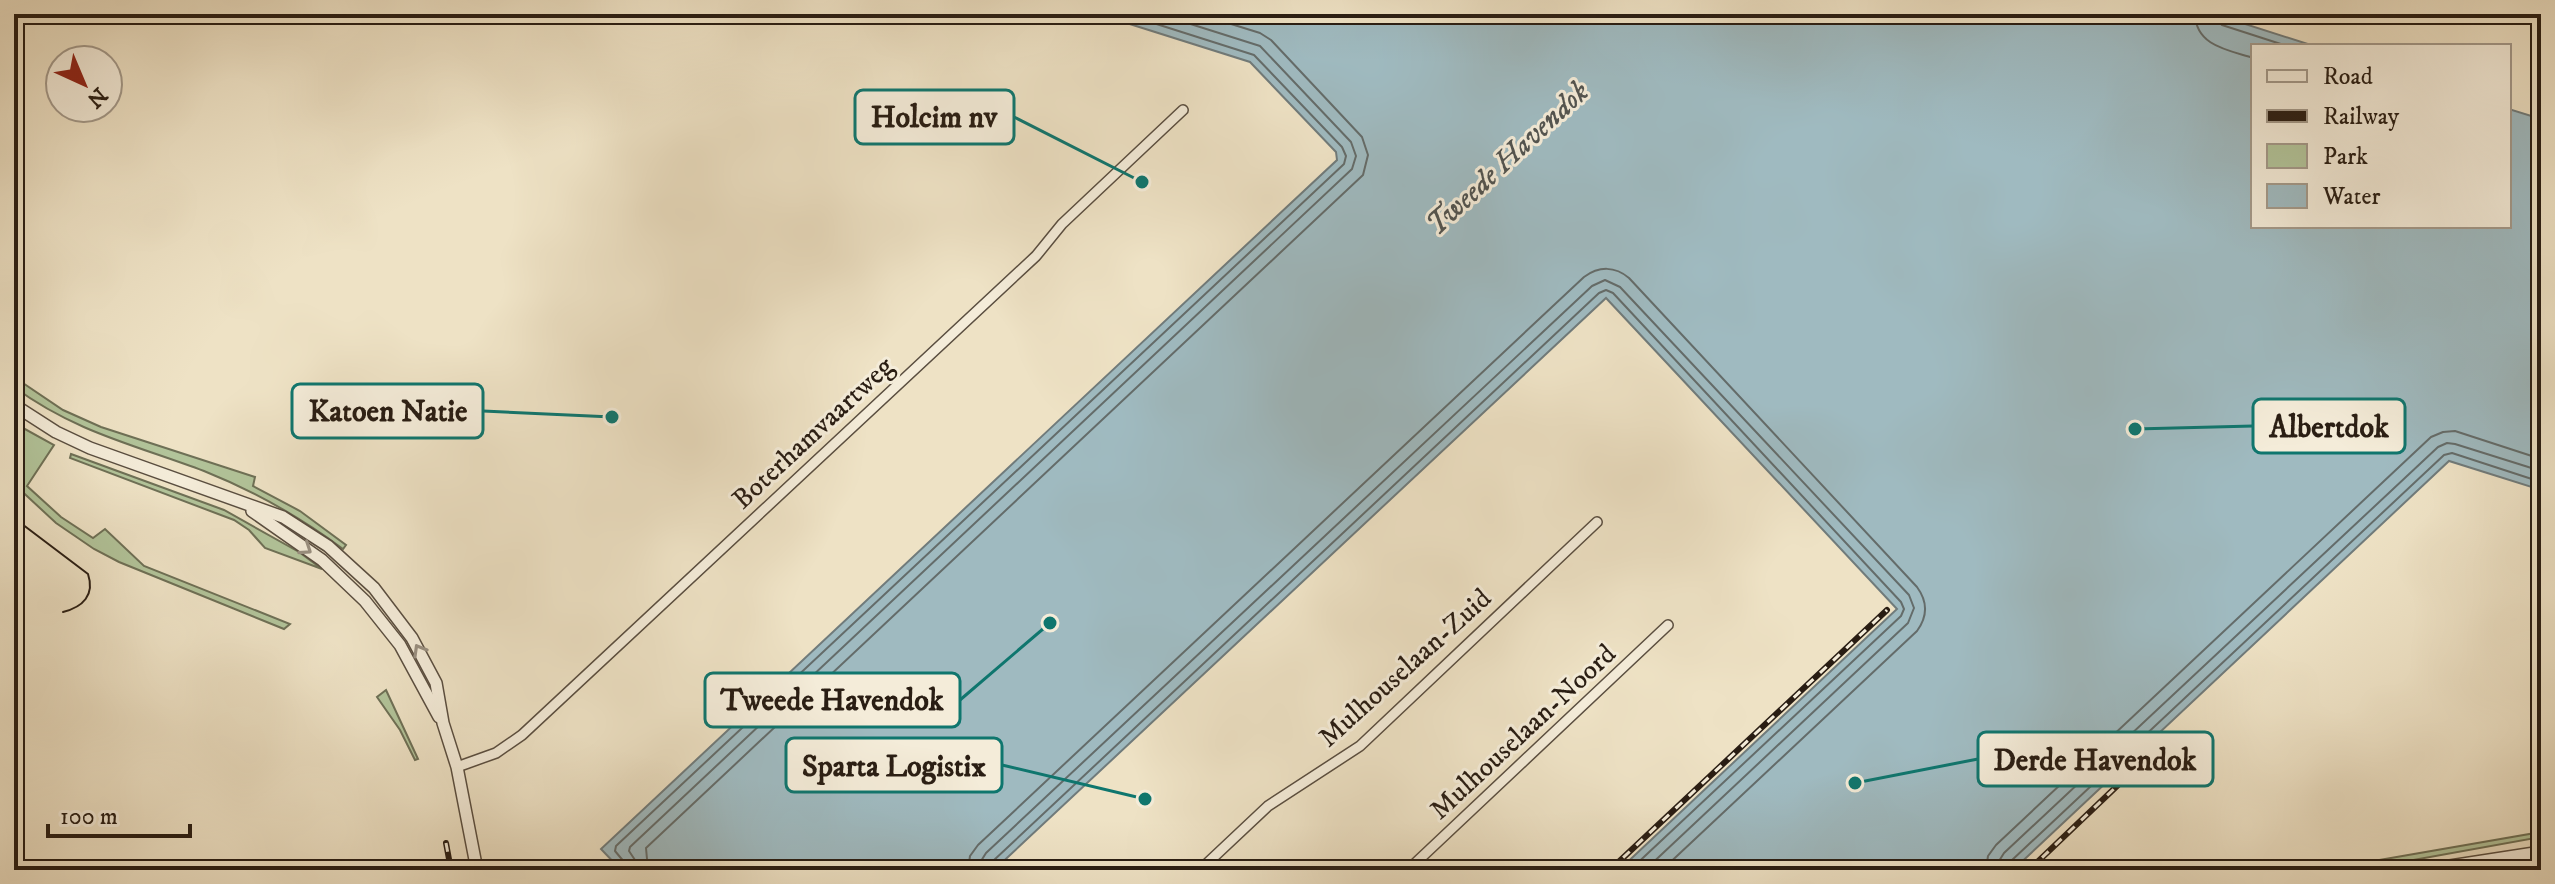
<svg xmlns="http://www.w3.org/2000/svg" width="2555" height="884" viewBox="0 0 2555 884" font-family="'IM FELL DW Pica',serif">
  <rect width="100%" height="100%" fill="#eee2c5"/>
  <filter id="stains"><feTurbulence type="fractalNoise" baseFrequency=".0025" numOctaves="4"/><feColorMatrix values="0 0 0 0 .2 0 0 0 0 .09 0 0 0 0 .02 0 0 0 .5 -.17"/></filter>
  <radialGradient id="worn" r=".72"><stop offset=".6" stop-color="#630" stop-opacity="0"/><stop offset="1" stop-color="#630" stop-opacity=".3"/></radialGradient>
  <!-- green -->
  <g fill="#b2c49a" stroke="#6e7056" stroke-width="2">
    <path d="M14 377 63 410 101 427 255 477 253 486 300 511 346 545 343 549C300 517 254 491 204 471 135 445 75 432 14 387Z"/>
    <path d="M14 423 54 445 27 486 61 517 93 538 105 529 144 566 290 624 284 629 119 562 94 549 56 523 14 484Z"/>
    <path d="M71 454 224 510 299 552 322 569 265 548 249 530 234 520 70 458Z"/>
    <path d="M386 690 418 759 415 760 400 730 377 697Z"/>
    <path d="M2541 832V837L2358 870H2249L2308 865 2339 867Z"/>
  </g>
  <!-- water -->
  <path fill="#9fbac0" stroke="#707b7b" stroke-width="2" d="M1098 14H2214L2314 46H2253V226H2509V109L2541 119V490L2449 461 2013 870H1619L1897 609 1606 298 994 870H621L601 849 1337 160 1336 152 1250 62Z"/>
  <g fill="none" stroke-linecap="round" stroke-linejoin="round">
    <!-- shore -->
    <g stroke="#646c6a" stroke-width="2">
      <path d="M2195 14C2196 46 2228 50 2253 58"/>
      <path d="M2217 14V20L2222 25 2287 46"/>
      <path d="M626 870 625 863 615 851 616 846 1344 164 1346 156 1342 147 1254 55 1125 14"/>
      <path d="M636 870 635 860 629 851 630 847 1352 169 1356 156 1351 142 1260 46 1159 14"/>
      <path d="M648 870 646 848 1363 175 1368 155 1362 137 1271 40 1260 33 1199 14"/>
      <path d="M968 870 970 856 978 845 1584 277C1599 266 1615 266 1629 278L1917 587C1928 602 1928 616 1917 631L1662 870"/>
      <path d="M980 870 981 861 986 853 1592 286 1605 280 1620 287 1909 595 1914 608 1908 623 1645 870"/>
      <path d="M990 870 993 861 1599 293 1606 290 1613 293 1901 602 1904 609 1901 616 1630 870"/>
      <path d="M1986 870 1988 856 1996 845 2431 437 2443 432 2455 431 2541 459"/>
      <path d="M1998 870 1999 861 2004 853 2438 447 2447 443 2455 444 2541 471"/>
      <path d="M2008 870 2011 861 2444 455 2452 453 2541 482"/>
    </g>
    <defs>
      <g id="minor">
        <path d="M457 767 496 753 522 735 1036 256 1062 224 1183 110"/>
        <path d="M1200 870 1268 806 1360 746 1597 522"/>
        <path d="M1408 870 1668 625"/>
      </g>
      <g id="tertiary">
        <path d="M14 405 56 432 90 448 283 517 328 546 374 588 412 638 436 683 443 723 457 767 477 870"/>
        <path d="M252 511 322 560 365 601 400 645 439 717"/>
        <path d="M2424 870 2541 852"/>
      </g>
    </defs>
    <!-- minor casing -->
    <use href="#minor" stroke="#5a4e40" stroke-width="12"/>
    <!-- tertiary casing -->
    <use href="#tertiary" stroke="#5a4e40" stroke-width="14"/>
    <!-- minor -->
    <use href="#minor" stroke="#f4ecd9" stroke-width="9"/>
    <!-- tertiary -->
    <use href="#tertiary" stroke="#f4ecd9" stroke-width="11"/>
    <!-- tram -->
    <path stroke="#291d13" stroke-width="2" d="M14 518 88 574C95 595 83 607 63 612"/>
    <defs>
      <g id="rail">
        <path d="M446 843 451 870"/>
        <path d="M1610 870 1887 610"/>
        <path d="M2029 870 2138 766"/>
      </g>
    </defs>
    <!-- rail casing -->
    <use href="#rail" stroke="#291d13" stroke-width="6"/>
    <!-- rail -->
    <use href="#rail" stroke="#f4ecd9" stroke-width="3" stroke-dasharray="9" stroke-linecap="butt"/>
  </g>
  <!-- one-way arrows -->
  <defs><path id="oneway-chevron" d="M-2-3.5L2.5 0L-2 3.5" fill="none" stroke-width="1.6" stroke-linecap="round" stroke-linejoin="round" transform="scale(2)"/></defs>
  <g stroke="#998f80">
    <use href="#oneway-chevron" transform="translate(306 549) rotate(34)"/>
    <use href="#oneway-chevron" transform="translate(419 650) rotate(-120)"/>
  </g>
  <g text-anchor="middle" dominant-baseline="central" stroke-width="6" stroke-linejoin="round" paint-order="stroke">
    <!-- street labels -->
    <g font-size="28" fill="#291d13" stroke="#f4ecd9">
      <text transform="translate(813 433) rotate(-43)">Boterhamvaartweg</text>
      <text transform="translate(1405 668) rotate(-42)">Mulhouselaan-Zuid</text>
      <text transform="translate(1523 732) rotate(-43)">Mulhouselaan-Noord</text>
    </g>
    <!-- water labels -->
    <g font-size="30" font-style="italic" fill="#525450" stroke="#f4ecd9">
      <text transform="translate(1508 159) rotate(-43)">Tweede Havendok</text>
    </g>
  </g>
  <!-- callouts -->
  <path fill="none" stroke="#0f766e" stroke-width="3" d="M1142 182L1014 117M612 417L483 411M2135 429L2253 426M1050 623L960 700M1855 783L1978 759M1145 799L1002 765"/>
  <g fill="#0f766e" stroke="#f4ecd9" stroke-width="3">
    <circle cx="1142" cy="182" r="8"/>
    <circle cx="612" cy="417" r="8"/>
    <circle cx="2135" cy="429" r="8"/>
    <circle cx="1050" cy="623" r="8"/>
    <circle cx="1855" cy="783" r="8"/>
    <circle cx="1145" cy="799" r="8"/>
  </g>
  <g fill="#f4ecd9" stroke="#0f766e" stroke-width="3">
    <rect x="855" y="90" width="159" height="54" rx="8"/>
    <rect x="292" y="384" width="191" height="54" rx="8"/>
    <rect x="2253" y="399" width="152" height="54" rx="8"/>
    <rect x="705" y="673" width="255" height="54" rx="8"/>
    <rect x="1978" y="732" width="235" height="54" rx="8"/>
    <rect x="786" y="738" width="216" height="54" rx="8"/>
  </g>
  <g font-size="30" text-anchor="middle" font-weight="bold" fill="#291d13">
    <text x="934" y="127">Holcim nv</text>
    <text x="388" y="421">Katoen Natie</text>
    <text x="2329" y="437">Albertdok</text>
    <text x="832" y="710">Tweede Havendok</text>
    <text x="2095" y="770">Derde Havendok</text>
    <text x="894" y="776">Sparta Logistix</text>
  </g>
  <!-- margin -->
  <rect width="2555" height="884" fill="none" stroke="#eee2c5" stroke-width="48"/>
  <rect x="16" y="16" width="2523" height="852" fill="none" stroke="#291d13" stroke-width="4"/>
  <rect x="24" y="24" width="2507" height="836" fill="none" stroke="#291d13" stroke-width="2"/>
  <!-- legend -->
  <rect x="2251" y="44" width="260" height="184" fill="#f4ecd9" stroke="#a3998a" stroke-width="2"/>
  <rect x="2267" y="70" width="40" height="12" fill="#f4ecd9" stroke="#a3998a" stroke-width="2"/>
  <text x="2323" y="84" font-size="24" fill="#291d13">Road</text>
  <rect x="2267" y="110" width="40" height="12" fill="#291d13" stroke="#a3998a" stroke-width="2"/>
  <text x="2323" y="124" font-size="24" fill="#291d13">Railway</text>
  <rect x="2267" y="144" width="40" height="24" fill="#b2c49a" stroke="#a3998a" stroke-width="2"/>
  <text x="2323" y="164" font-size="24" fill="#291d13">Park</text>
  <rect x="2267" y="184" width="40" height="24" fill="#9fbac0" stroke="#a3998a" stroke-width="2"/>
  <text x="2323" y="204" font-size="24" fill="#291d13">Water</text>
  <!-- north arrow -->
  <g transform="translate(84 84) rotate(136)"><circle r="38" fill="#f4ecd9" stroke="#a3998a" stroke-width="2"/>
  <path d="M0-6L14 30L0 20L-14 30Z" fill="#8f2418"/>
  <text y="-12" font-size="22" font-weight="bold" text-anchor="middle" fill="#291d13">N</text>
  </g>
  <!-- scale -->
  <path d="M48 824v12h142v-12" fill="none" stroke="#291d13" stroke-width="4"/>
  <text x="60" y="824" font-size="24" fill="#291d13" stroke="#f4ecd9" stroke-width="6" paint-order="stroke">100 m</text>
  <rect width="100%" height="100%" filter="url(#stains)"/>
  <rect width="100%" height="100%" fill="url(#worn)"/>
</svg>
